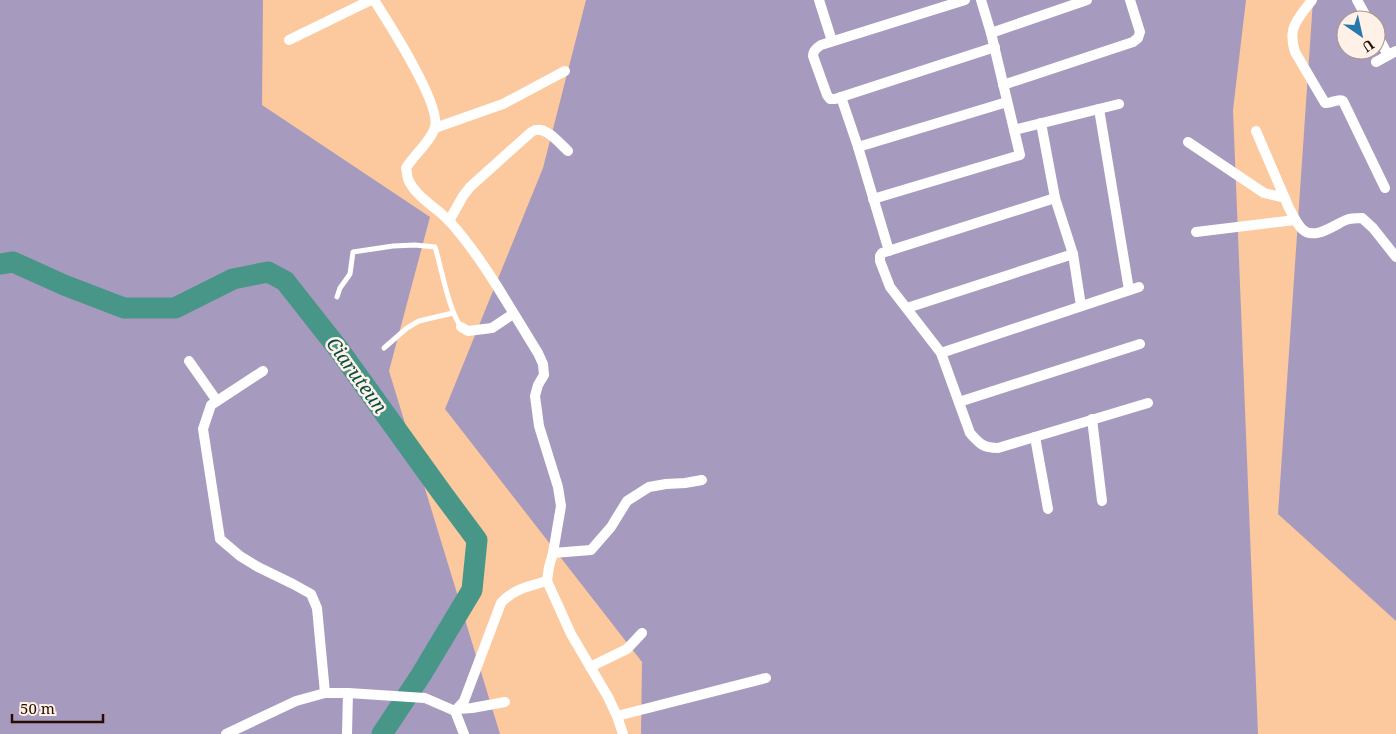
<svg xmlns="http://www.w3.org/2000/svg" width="1396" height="734" viewBox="0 0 1396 734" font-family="'Noto Serif',serif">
  <rect width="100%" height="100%" fill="#fcc89d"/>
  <!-- green -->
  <g fill="#a79abf" fill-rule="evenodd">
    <path d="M0 0H263L262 105 430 217 389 371 500 734H0Z"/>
    <path d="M586 0H1246L1233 110 1258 734H641L642 662 445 409 543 168Z"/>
    <path d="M1313 0H1396V621L1278 514ZM1346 20H1376V50H1346Z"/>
  </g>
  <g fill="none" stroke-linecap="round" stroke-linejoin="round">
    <!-- river -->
    <path stroke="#489688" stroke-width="21" d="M0 264 13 262 64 285 124 308H175L233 279 268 272 285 281 337 347 442 493 477 540 472 590 421 675 382 734"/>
    <!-- lane -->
    <g stroke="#fff" stroke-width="5">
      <path d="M337 297 340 288 350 274 353 252 393 246 415 245 435 247C442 270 448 308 461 327"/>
      <path d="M384 348 407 328 419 321 453 313"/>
    </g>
    <!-- street -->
    <g stroke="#fff" stroke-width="10">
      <path d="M374 0C388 22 441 104 435 127 431 141 414 155 406 168 407 171 407 176 408 179 416 198 438 208 451 223 484 260 511 310 538 353L543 364 544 375 538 385 535 396 539 426 558 487 561 506 553 553 549 567 547 581 571 634 608 697 617 716 623 734"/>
      <path d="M819 0 832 41"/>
      <path d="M965 0 821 45C816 48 813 51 813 56L827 95 830 99H835L995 47"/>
      <path d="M1312 0C1298 19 1287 27 1295 52L1325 103C1331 104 1338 98 1343 101L1385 188"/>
      <path d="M1357 0 1368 20"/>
      <path d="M991 33 1087 0"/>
      <path d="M1376 33 1388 55"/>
      <path d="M289 40 371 0"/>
      <path d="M1376 62 1396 51"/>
      <path d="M1003 85 1133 42 1138 38 1140 32 1130 0"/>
      <path d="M841 97 858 147 889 251"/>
      <path d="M1099 109 1129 290"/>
      <path d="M1041 123 1055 198 1073 254 1081 306"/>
      <path d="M435 128 503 104 565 71"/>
      <path d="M1014 130 1119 104"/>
      <path d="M1256 131 1289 208C1293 215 1296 223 1302 229 1314 241 1334 225 1346 220 1351 218 1356 218 1362 218L1373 228 1396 257"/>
      <path d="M1188 142 1264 193 1285 198"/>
      <path d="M858 147 1007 102"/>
      <path d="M1055 198 882 253 880 256V261L890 287 941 353 970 433C980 444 983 448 998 448L1148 403"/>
      <path d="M873 199 1020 155 991 33 981 0"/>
      <path d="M449 221 463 196 470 187 529 134C530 133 534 130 536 130 547 127 560 144 568 151"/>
      <path d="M1196 232 1295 220"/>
      <path d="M907 308 1073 254"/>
      <path d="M461 327 468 331 492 328 513 314"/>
      <path d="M941 353 1139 287"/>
      <path d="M189 361 217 401"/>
      <path d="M263 371 211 405 203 429 220 539 240 556 258 567 293 584 311 594 317 608 325 693"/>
      <path d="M959 402 1140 344"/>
      <path d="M1092 419 1102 501"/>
      <path d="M1035 437 1048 509"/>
      <path d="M553 553 591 550 611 527 627 501 649 487 666 484 685 483 702 480"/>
      <path d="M590 667 627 649 642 633"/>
      <path d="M458 709 472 708 505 702"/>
      <path d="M455 711 464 734"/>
      <path d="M617 716 766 678"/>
      <path d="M226 734 296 701 325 693H348L425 698 455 711 464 701 501 603C513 589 530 586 547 581"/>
      <path d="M347 734 348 693"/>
    </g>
  </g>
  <g text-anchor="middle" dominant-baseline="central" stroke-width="5" stroke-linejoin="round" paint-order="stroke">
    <!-- water labels -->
    <g font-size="19" font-style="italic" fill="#064e44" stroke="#fff1e7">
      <text transform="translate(357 375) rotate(54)">Ciaruteun</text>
    </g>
  </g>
  <!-- north arrow -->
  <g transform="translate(1361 35) rotate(146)"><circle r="24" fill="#fff1e7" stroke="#a8968b"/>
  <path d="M0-4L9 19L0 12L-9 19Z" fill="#2978aa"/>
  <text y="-8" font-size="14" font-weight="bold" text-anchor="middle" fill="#250e00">U</text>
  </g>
  <!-- scale -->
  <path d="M12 714v8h91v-8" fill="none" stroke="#250e00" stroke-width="2.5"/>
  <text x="20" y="714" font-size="15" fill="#250e00" stroke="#fff1e7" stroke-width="4" paint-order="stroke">50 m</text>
</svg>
